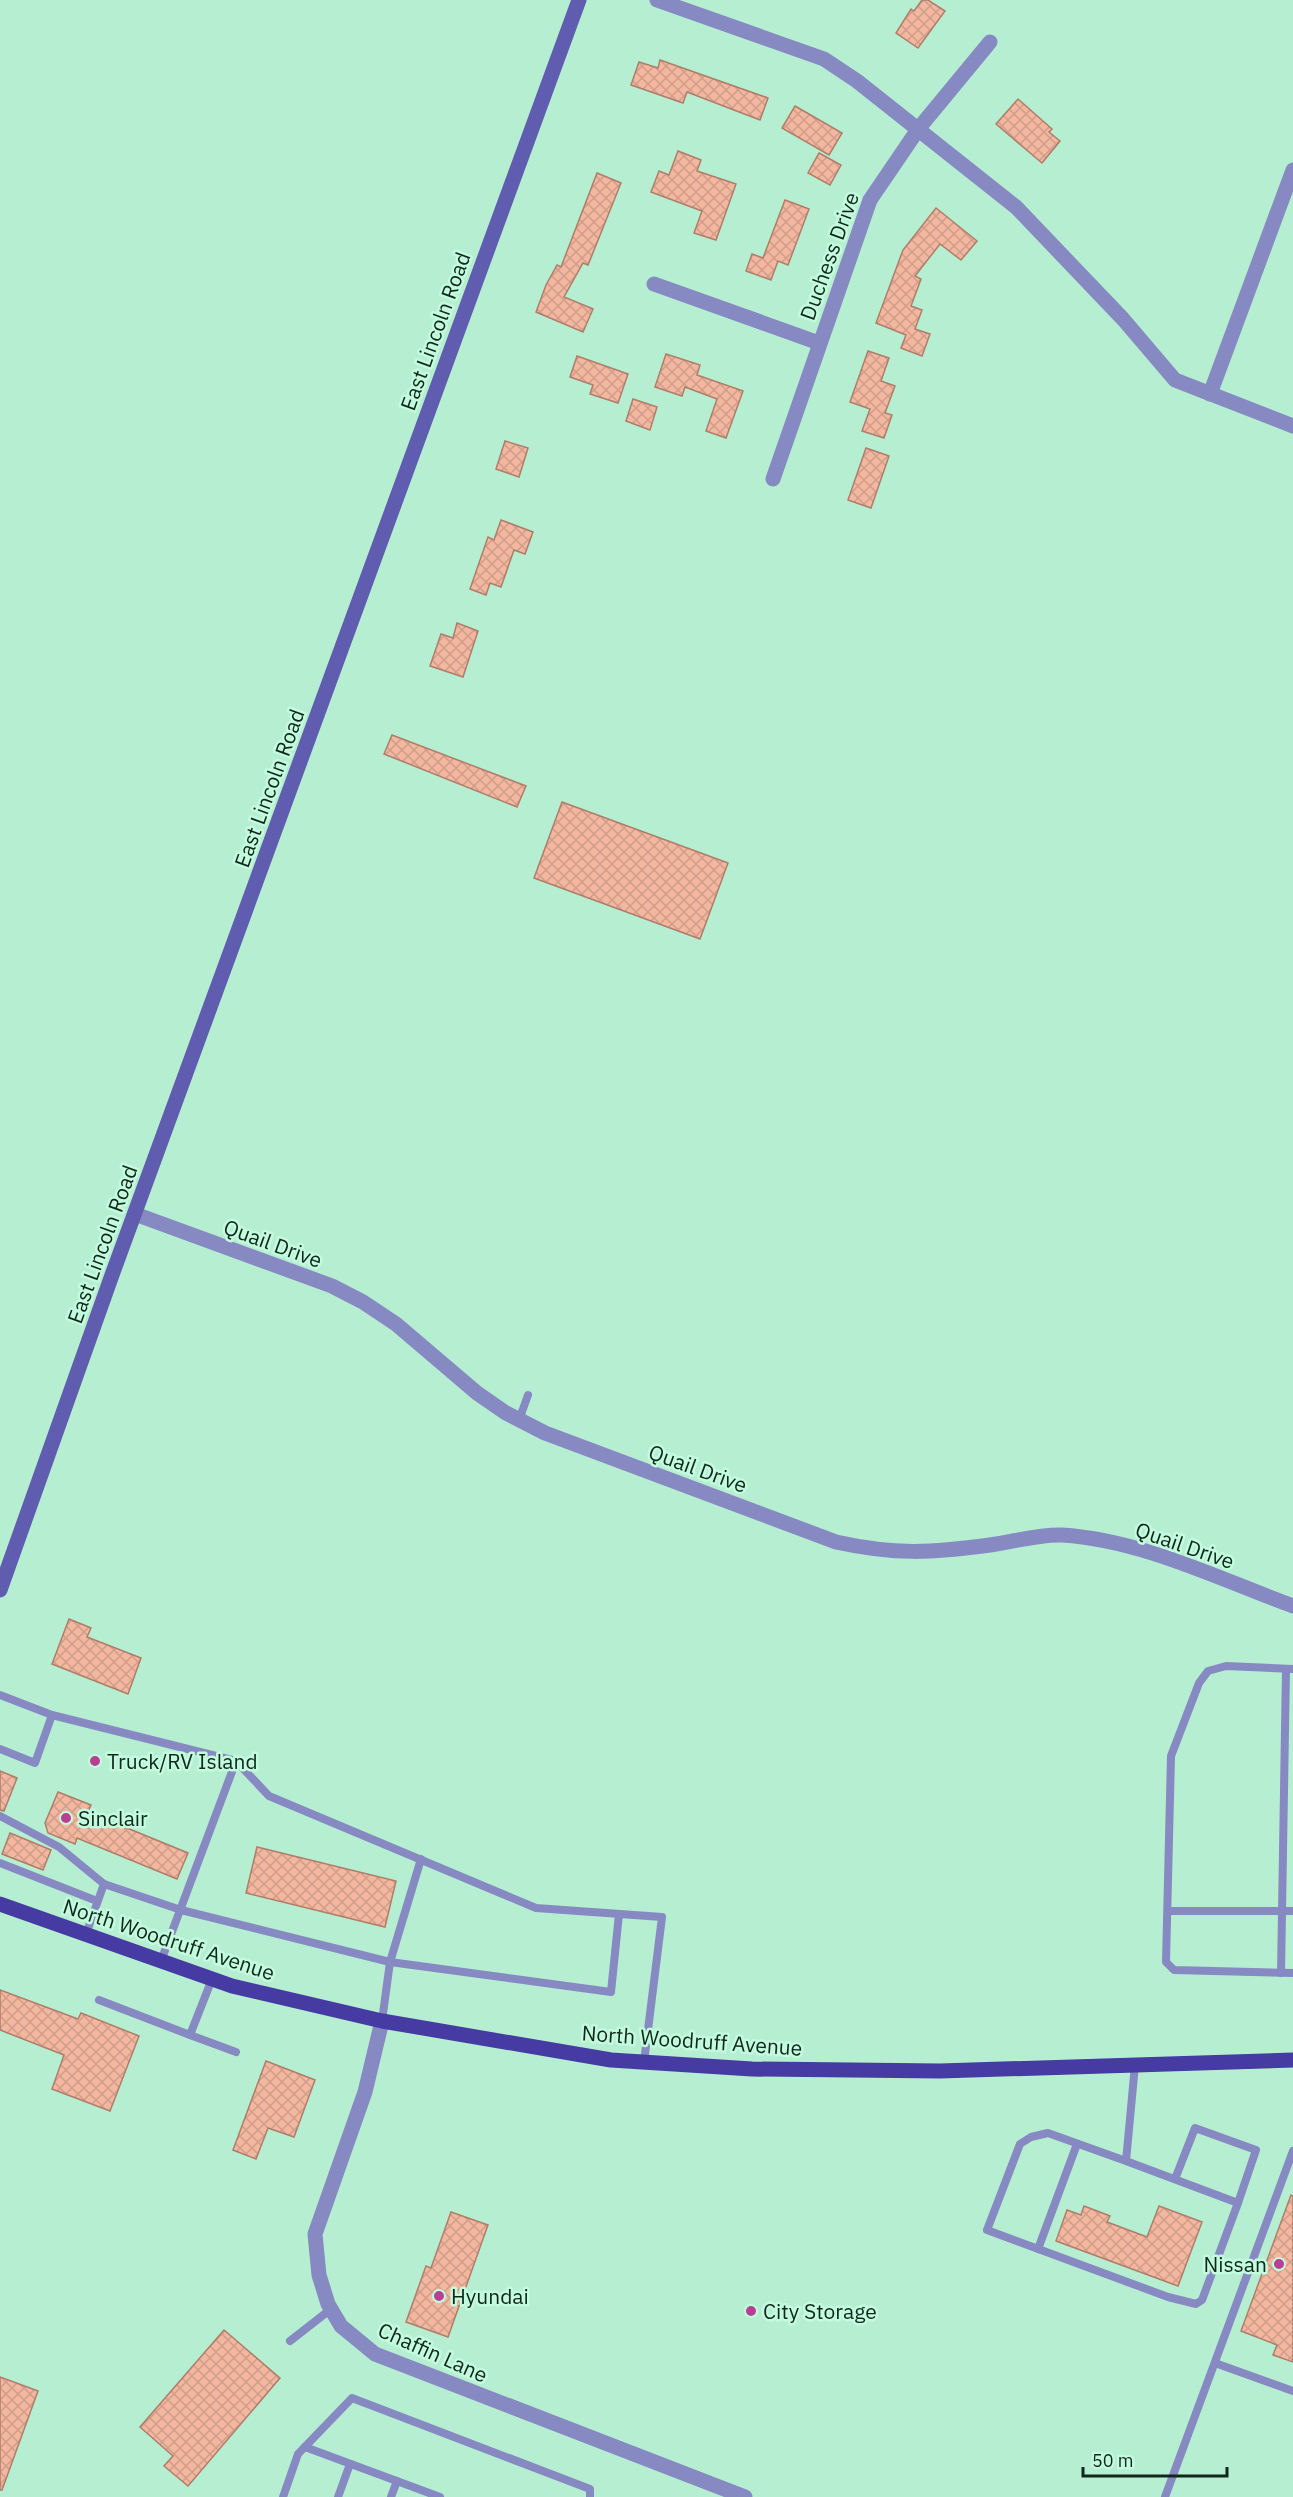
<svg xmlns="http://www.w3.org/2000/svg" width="1293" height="2497" viewBox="0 0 1293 2497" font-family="'IBM Plex Sans',sans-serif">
  <defs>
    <pattern id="building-cross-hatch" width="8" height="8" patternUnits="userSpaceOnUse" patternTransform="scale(1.5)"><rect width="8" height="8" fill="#f3b7a0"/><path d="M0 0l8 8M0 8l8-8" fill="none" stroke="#cf9d89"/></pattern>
  </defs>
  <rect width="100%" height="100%" fill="#b6eed1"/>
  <!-- building -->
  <g fill="url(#building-cross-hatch)" stroke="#af7d69" stroke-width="1.5">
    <path d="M922 0H928L945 11 918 48 896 33 911 9 914 11Z"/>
    <path d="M660 60 768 98 760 120 687 92 683 103 631 85 639 62 658 68Z"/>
    <path d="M1018 99 1052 129 1049 132 1060 141 1042 163 996 124Z"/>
    <path d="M795 106 842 133 829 155 782 128Z"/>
    <path d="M678 151 701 160 697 171 736 184 716 240 694 233 702 211 651 192 659 171 669 175Z"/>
    <path d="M819 153 841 165 830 185 808 173Z"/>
    <path d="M597 173 621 183 588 265 583 263 564 297 593 309 583 332 536 312 546 285 557 265 561 267Z"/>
    <path d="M785 200 809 209 788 265 778 261 771 280 746 271 752 254 763 258Z"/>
    <path d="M936 208 977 241 961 260 940 244 915 276 921 279 911 306 922 310 915 329 930 334 922 356 901 348 906 335 876 323 903 250Z"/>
    <path d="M868 351 889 358 881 381 895 386 885 413 892 415 884 438 862 431 870 409 850 402Z"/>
    <path d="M666 354 700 365 697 375 743 391 726 438 706 431 717 399 685 387 682 396 655 387Z"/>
    <path d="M577 356 628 374 618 403 590 394 593 385 570 377Z"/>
    <path d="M633 399 657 407 650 430 626 421Z"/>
    <path d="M505 441 528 448 519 477 496 469Z"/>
    <path d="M866 448 889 456 871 508 848 500Z"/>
    <path d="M501 520 533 532 525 554 514 550 501 587 490 583 486 595 470 589 488 537 494 540Z"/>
    <path d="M457 623 478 631 463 677 430 666 441 634 453 638Z"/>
    <path d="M392 735 526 786 517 807 384 754Z"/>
    <path d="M562 802 728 863 700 939 534 878Z"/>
    <path d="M69 1619 91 1628 87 1637 141 1658 128 1694 52 1664Z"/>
    <path d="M0 1771 17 1778 4 1811 0 1810Z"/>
    <path d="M58 1792 91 1805 88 1812 188 1853 177 1879 77 1838 75 1844 48 1833 45 1823Z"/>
    <path d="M10 1833 51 1850 43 1870 2 1854Z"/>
    <path d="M257 1847 396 1881 385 1927 246 1893Z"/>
    <path d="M0 1990 78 2019 81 2013 139 2036 110 2111 52 2089 64 2055 0 2030Z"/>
    <path d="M266 2061 315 2080 294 2137 268 2128 256 2159 233 2150Z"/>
    <path d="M1291 2195 1293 2196V2362L1273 2355 1277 2345 1241 2331Z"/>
    <path d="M1084 2206 1110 2216 1107 2222 1147 2237 1159 2206 1202 2222 1178 2286 1056 2241 1067 2210 1081 2215Z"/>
    <path d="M451 2212 488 2225 448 2337 406 2322 426 2266 431 2268Z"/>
    <path d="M224 2330 280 2378 188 2486 164 2466 173 2456 140 2427Z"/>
    <path d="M0 2377 38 2391 2 2490H0Z"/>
  </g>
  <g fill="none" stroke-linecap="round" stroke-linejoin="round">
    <!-- lane -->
    <g stroke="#8789c2" stroke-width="8">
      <path d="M519 1420 528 1395"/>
      <path d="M1293 1669 1226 1666 1208 1671 1199 1683 1171 1756 1166 1962 1174 1970 1293 1973"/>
      <path d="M0 1695 52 1715 35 1763 0 1749"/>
      <path d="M52 1715 236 1761 161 1961"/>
      <path d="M236 1761 269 1796 536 1908 662 1917 644 2062"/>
      <path d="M0 1816 59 1847 104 1884 181 1910 390 1962 611 1992 619 1914"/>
      <path d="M0 1863 97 1901"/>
      <path d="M1168 1911H1293"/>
      <path d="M86 1934 104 1884"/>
      <path d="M1281 1973 1286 1669"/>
      <path d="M99 2000 190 2035 212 1979"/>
      <path d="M382 2021 390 1962 421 1859"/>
      <path d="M190 2035 236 2052"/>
      <path d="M1126 2161 1048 2133 1031 2137 1020 2144 987 2230 1168 2297 1196 2304 1202 2300 1238 2203 1126 2161 1135 2065"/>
      <path d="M1175 2179 1195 2128 1256 2150 1238 2203"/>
      <path d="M1038 2249 1077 2144"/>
      <path d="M290 2341 331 2309"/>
      <path d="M1215 2363 1293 2391"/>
      <path d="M305 2447 440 2497"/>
      <path d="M283 2497 298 2454 352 2398 590 2489V2497"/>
      <path d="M338 2497 350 2464"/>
      <path d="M391 2497 397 2481"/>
      <path d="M1165 2497 1293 2151"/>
    </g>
    <!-- street -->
    <g stroke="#8789c2" stroke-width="15">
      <path d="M657 0 824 59 857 81 1016 207 1123 319 1175 380 1293 426"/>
      <path d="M654 284 819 343"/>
      <path d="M1210 394 1293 170"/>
      <path d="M773 479 870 200 919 128 990 42"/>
      <path d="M135 1214 332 1286 363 1302 396 1324 477 1393 506 1413 545 1433 836 1542C895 1555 931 1553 990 1545 1013 1542 1039 1534 1062 1535 1142 1540 1219 1579 1293 1606"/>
      <path d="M382 2021 365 2092 315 2234 319 2275 328 2304 341 2326 375 2354 745 2497"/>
    </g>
    <!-- secondary -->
    <path stroke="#605db1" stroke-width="15" d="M0 1590 112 1275 579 0"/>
    <!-- primary -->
    <path stroke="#463ba2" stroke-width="15" d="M0 1904 232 1986 382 2021 611 2060 752 2069 940 2071 1293 2060"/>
  </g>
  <!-- markers -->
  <g fill="#b83f92" stroke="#c3fbde" stroke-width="2">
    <circle cx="95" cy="1761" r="6"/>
    <circle cx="66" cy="1818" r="6"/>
    <circle cx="1279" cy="2264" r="6"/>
    <circle cx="439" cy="2296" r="6"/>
    <circle cx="751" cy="2311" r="6"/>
  </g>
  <g text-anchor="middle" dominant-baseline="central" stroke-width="5" stroke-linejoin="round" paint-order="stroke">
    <!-- street labels -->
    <g font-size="21" fill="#11271c" stroke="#c3fbde">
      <text transform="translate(829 256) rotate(-70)">Duchess Drive</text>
      <text transform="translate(435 331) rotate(-70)">East Lincoln Road</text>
      <text transform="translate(269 788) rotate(-70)">East Lincoln Road</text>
      <text transform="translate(273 1243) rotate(20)">Quail Drive</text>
      <text transform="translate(102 1244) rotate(-70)">East Lincoln Road</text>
      <text transform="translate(698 1468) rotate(20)">Quail Drive</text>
      <text transform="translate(1185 1545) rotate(19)">Quail Drive</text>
      <text transform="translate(169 1939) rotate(18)">North Woodruff Avenue</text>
      <text transform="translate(692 2040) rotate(4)">North Woodruff Avenue</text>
      <text transform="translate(433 2352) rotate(24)">Chaffin Lane</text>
    </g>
    <!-- poi labels -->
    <g font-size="21" fill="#11271c" stroke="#c3fbde" text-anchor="start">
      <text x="107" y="1761">Truck/RV Island</text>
      <text x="78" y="1818">Sinclair</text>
      <text x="1267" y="2264" text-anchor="end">Nissan</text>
      <text x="451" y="2296">Hyundai</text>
      <text x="763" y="2311">City Storage</text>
    </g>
  </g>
  <!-- scale -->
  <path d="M1083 2467v9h144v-9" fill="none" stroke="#11271c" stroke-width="3"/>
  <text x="1092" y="2467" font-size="18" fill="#11271c" stroke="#c3fbde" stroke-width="4.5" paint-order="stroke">50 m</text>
</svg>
